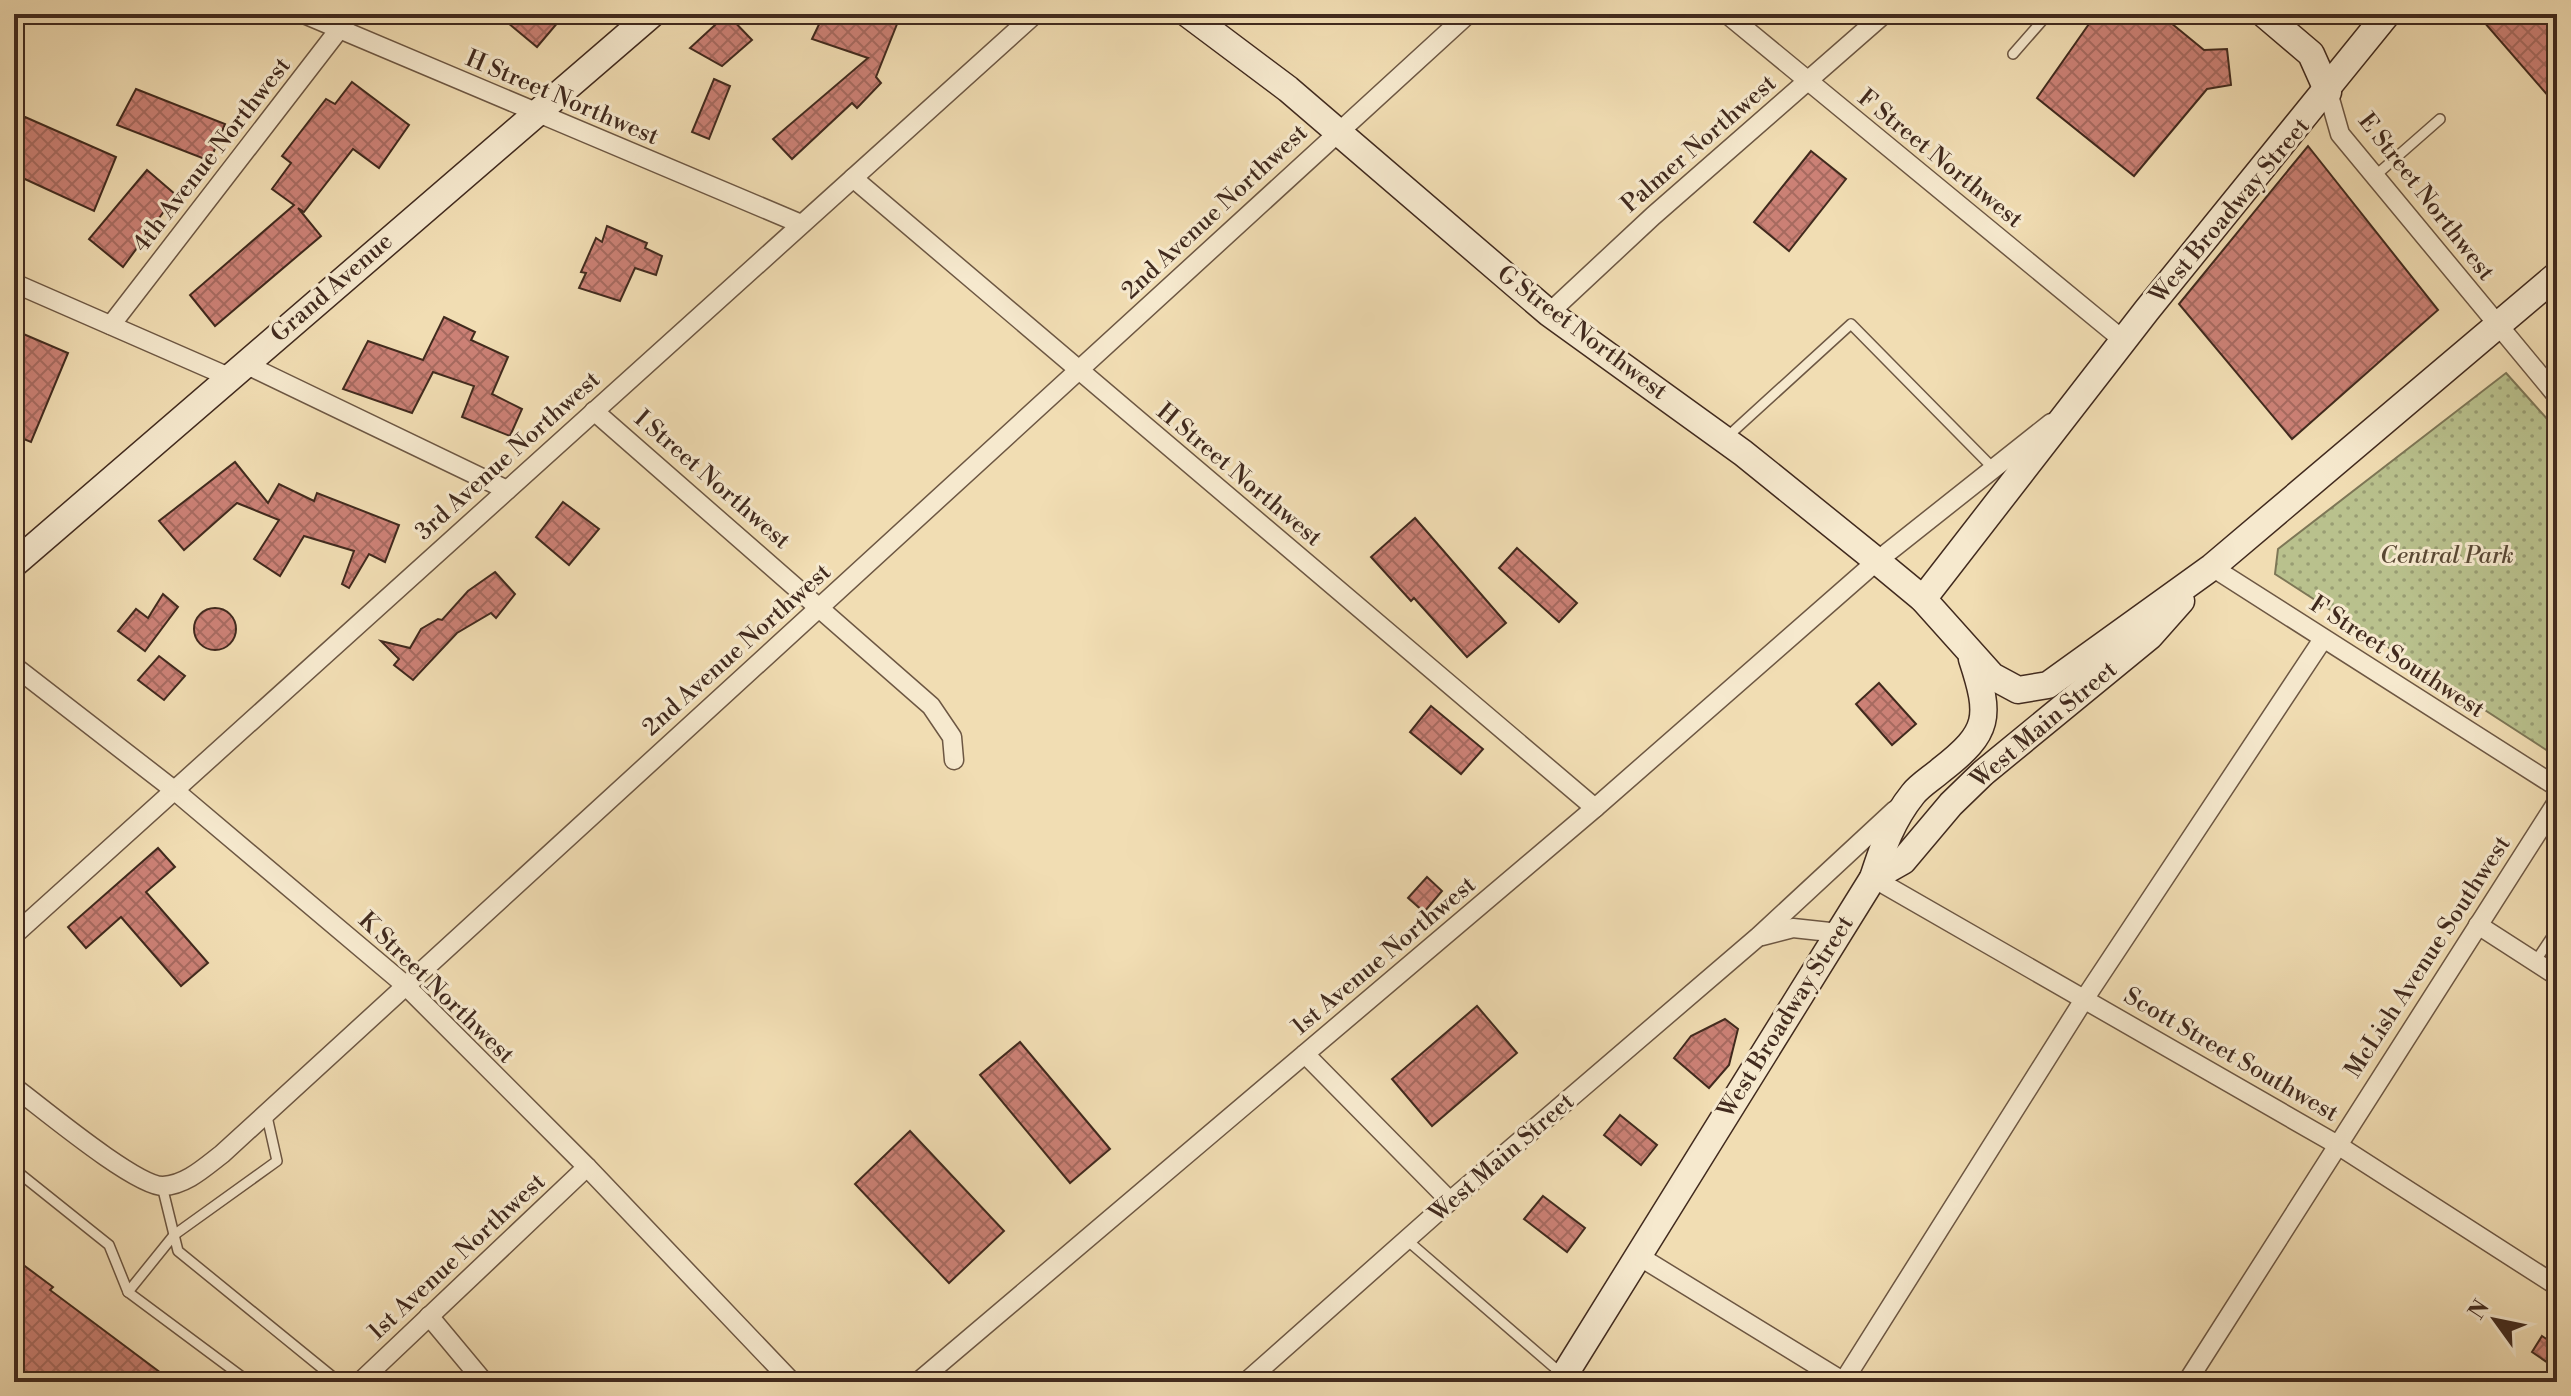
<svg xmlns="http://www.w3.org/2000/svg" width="2571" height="1396" viewBox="0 0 2571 1396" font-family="'Libre Bodoni',serif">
  <defs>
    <pattern id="park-dots" width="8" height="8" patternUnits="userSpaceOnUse" patternTransform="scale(2)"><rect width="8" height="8" fill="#b9c18d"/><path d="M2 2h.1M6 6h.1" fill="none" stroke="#989d73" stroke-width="1.8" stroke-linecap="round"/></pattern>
    <pattern id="building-cross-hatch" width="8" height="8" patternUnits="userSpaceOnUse" patternTransform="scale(2)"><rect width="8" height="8" fill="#cc8176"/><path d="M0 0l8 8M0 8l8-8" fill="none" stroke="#a76a60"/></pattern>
  </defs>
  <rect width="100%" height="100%" fill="#f1ddb3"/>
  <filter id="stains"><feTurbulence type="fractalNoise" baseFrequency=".0025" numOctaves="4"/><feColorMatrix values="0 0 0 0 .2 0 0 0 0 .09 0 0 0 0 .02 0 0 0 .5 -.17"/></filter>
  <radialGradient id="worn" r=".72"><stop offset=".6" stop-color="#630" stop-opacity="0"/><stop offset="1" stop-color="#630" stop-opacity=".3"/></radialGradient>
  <!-- park -->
  <path fill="url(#park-dots)" stroke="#7d7656" stroke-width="2" d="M2506 373 2557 430V753H2551L2275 574 2278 549Z"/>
  <!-- building -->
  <g fill="url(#building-cross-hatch)" stroke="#412a1e" stroke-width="2">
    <path d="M497 14H565L537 47Z"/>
    <path d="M727 14 752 40 722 66 690 48Z"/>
    <path d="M824 14H901L876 77 881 83 857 108 852 103 792 159 773 139 868 58 812 39Z"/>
    <path d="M2096 14H2160L2204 50 2227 49 2231 85 2207 89 2134 176 2037 98Z"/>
    <path d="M2477 14H2557V106Z"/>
    <path d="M714 79 730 86 709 139 692 132Z"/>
    <path d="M352 82 409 125 379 168 353 149 304 212 298 208 321 236 215 326 190 295 294 205 272 189 291 163 282 156 326 99 335 104Z"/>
    <path d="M136 89 225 124 210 161 117 125Z"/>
    <path d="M25 117 116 157 94 211 14 174V142Z"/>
    <path d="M2308 146 2438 310 2292 439 2179 304Z"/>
    <path d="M1811 151 1846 179 1789 251 1754 222Z"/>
    <path d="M147 170 176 195 123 267 89 239Z"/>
    <path d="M607 226 647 243 645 248 662 256 656 275 635 268 620 301 579 288 586 273 581 272 596 238 602 242Z"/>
    <path d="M444 317 475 332 471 340 508 357 492 394 522 409 510 436 462 417 474 386 433 372 412 413 343 389 368 341 423 360Z"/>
    <path d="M14 330 68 353 31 442 14 435Z"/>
    <path d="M235 462 268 503 279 484 314 501 317 493 399 525 385 562 369 554 349 588 342 584 354 551 304 536 280 576 254 559 279 520 237 503 184 550 159 521Z"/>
    <path d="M563 502 599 529 569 565 536 537Z"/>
    <path d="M1415 518 1506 623 1467 657 1414 598 1411 601 1371 557Z"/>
    <path d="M1517 548 1577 603 1559 622 1499 568Z"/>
    <path d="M495 572 515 594 496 618 491 613 457 633 413 680 394 665 399 659 381 641 410 648 421 629 438 619 442 620 468 591Z"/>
    <path d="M163 594 178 607 145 651 118 631 136 609 148 618Z"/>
    <circle cx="215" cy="629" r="21"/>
    <path d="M159 656 185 676 164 700 138 680Z"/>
    <path d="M1879 683 1916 724 1892 745 1856 704Z"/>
    <path d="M1431 706 1483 749 1461 774 1410 732Z"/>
    <path d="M158 848 175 867 146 892 208 963 181 986 121 917 86 948 68 927Z"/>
    <path d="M1427 877 1442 891 1424 912 1408 898Z"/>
    <path d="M1477 1006 1517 1053 1432 1126 1392 1079Z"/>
    <path d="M1725 1019 1738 1029 1729 1065 1709 1088 1674 1058 1691 1036Z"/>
    <path d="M1020 1042 1110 1149 1070 1183 980 1075Z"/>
    <path d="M1620 1115 1657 1145 1641 1165 1604 1135Z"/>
    <path d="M910 1131 1004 1231 949 1283 855 1184Z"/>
    <path d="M1543 1196 1585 1228 1567 1252 1524 1219Z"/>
    <path d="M14 1258 53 1287 50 1290 173 1382H14Z"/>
    <path d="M2542 1336 2557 1346V1369L2532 1352Z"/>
  </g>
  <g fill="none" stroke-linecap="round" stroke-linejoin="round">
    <defs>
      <g id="lane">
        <path d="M2013 54 2048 14"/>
        <path d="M2375 176 2440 119"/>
        <path d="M1727 437 1851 324 1992 467"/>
        <path d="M2535 962 2557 929"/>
        <path d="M14 1169 109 1245 128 1292"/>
        <path d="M162 1186 178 1251 339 1382"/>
        <path d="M1408 1241 1563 1375"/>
        <path d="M249 1382 128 1292 174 1235 277 1161 266 1112"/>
      </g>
      <g id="street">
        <path d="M304 14 801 224"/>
        <path d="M1727 14 2123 340"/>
        <path d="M2328 92 2340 134 2557 396"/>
        <path d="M853 178 1595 808"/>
        <path d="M14 283 229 377"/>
        <path d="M1549 313 1653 216 1884 14"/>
        <path d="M111 325 351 14"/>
        <path d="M245 364 507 490"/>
        <path d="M594 411 931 706 952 737 954 760"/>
        <path d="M2212 567 2557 787"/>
        <path d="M14 666 174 790 404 984 587 1167 792 1382"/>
        <path d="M1873 878 2336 1144 2557 1286"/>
        <path d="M2478 925 2557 976"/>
        <path d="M14 935 1035 14"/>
        <path d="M1762 936 1793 928 1839 933"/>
        <path d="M1305 1054 1450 1201"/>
        <path d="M14 1087C41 1107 135 1186 163 1186 186 1185 205 1167 222 1154L1468 14"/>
        <path d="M1637 1255 1844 1382"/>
        <path d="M429 1316 484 1382"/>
        <path d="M360 1382 587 1167"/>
        <path d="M918 1382 1595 808 1877 561 2051 423"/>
        <path d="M1246 1382 1450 1201 1759 936 1895 810"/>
        <path d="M1843 1382 2085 998 2323 639"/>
        <path d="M2187 1382 2557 802"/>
      </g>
      <g id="secondary">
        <path d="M1188 14 1288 89 1549 313 1743 453 1877 561 1923 599 1992 676 2018 690 2048 685 2212 567 2557 275"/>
        <path d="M2264 14 2311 54 2328 92"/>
        <path d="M14 564 652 14"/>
        <path d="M1923 599 2147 310 2387 14"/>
        <path d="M1873 878 1903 861 1951 804 1983 773 2150 636 2181 601"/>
        <path d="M1560 1382 1873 878C1883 847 1892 820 1913 794 1920 785 1932 778 1941 770 1990 732 1991 717 1972 659"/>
      </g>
    </defs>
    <!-- lane casing -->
    <use href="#lane" stroke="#6d5743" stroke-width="12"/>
    <!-- street casing -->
    <use href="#street" stroke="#6d5743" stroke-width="21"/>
    <!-- secondary casing -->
    <use href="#secondary" stroke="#412a1e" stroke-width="29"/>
    <!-- lane -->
    <use href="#lane" stroke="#f6e9ce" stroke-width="9"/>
    <!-- street -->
    <use href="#street" stroke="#f6e9ce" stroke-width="18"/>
    <!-- secondary -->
    <use href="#secondary" stroke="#f6e9ce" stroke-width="26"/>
  </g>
  <g text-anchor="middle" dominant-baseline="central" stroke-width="6" stroke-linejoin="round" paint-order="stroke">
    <!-- street labels -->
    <g font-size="24" fill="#412a1e" stroke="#f6e9ce">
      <text transform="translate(562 98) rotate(23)">H Street Northwest</text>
      <text transform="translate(1699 144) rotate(-41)">Palmer Northwest</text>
      <text transform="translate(212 155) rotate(-52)">4th Avenue Northwest</text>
      <text transform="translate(1940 159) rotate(39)">F Street Northwest</text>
      <text transform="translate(2426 197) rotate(52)">E Street Northwest</text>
      <text transform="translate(2230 211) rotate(-50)">West Broadway Street</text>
      <text transform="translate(1215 212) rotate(-43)">2nd Avenue Northwest</text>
      <text transform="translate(332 288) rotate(-41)">Grand Avenue</text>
      <text transform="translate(1582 333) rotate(37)">G Street Northwest</text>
      <text transform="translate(508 456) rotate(-42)">3rd Avenue Northwest</text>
      <text transform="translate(1239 475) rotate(40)">H Street Northwest</text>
      <text transform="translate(712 480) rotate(41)">I Street Northwest</text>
      <text transform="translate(737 650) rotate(-42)">2nd Avenue Northwest</text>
      <text transform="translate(2397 657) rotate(33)">F Street Southwest</text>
      <text transform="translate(2044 725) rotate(-40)">West Main Street</text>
      <text transform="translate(1384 956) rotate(-40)">1st Avenue Northwest</text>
      <text transform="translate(2428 957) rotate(-57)">McLish Avenue Southwest</text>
      <text transform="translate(436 988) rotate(44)">K Street Northwest</text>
      <text transform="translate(1786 1017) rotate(-58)">West Broadway Street</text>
      <text transform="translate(2231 1055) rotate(30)">Scott Street Southwest</text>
      <text transform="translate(1502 1158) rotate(-41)">West Main Street</text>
      <text transform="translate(457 1257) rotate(-43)">1st Avenue Northwest</text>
    </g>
    <!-- park labels -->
    <g font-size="24" font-style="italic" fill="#594834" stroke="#f6e9ce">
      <text x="2447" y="556">Central Park</text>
    </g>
  </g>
  <!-- margin -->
  <rect width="2571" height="1396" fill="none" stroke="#f1ddb3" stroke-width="48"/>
  <rect x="16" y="16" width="2539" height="1364" fill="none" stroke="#412a1e" stroke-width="4"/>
  <rect x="24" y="24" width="2523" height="1348" fill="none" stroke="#412a1e" stroke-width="2"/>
  <!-- north arrow -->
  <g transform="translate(2495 1320) rotate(303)" stroke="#f6e9ce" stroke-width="6" paint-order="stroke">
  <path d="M0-6L14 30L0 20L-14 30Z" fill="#412a1e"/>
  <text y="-12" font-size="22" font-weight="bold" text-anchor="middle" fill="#412a1e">N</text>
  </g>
  <rect width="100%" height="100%" filter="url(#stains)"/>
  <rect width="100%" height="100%" fill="url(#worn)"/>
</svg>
